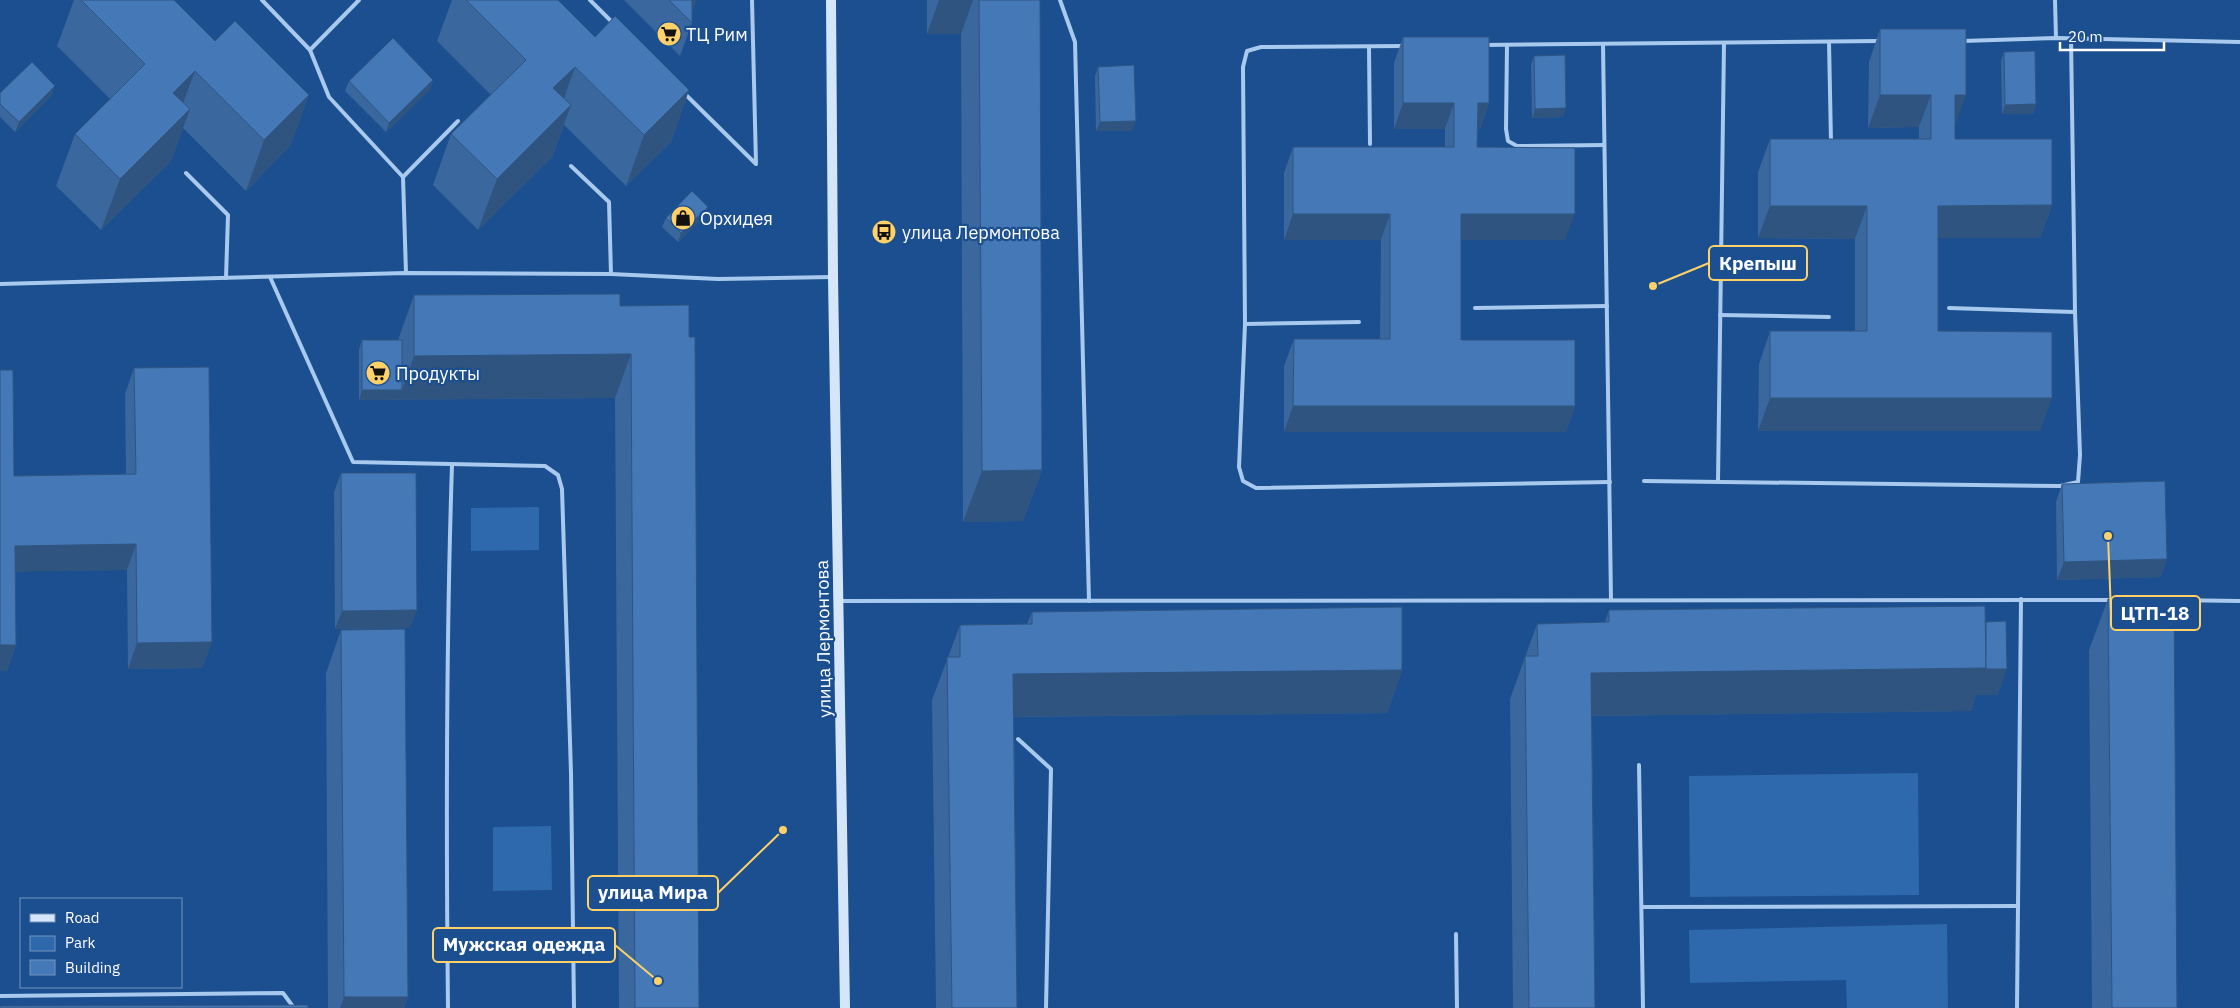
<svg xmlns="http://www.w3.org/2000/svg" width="2240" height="1008" viewBox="0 0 2240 1008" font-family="'IBM Plex Sans',sans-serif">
  <rect width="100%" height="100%" fill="#1b4f8f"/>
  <!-- green -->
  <g fill="#2e69ad">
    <path d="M539 507V550L471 551V508Z"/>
    <path d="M1918 773 1919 895 1690 897 1689 776Z"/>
    <path d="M551 826 552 890 493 891V827Z"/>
    <path d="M1947 924 1948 1008H1847L1846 980 1690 983 1689 930Z"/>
  </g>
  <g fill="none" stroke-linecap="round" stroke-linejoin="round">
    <!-- lane -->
    <g stroke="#a9c9ee" stroke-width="4">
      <path d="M262 0 310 50 329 97 403 177 406 273"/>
      <path d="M590 0 613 23"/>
      <path d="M1060 0 1075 42 1089 601"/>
      <path d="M2055 0 2056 38"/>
      <path d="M1962 41 2056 38 2240 42"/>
      <path d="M1829 42 1831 142"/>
      <path d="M1603 44 1611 600"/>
      <path d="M1484 45 1880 41"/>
      <path d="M1507 45 1506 129 1508 141 1517 146 1604 145"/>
      <path d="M1405 46 1261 47 1247 51 1243 67 1245 324 1239 467 1243 481 1256 488 1610 482"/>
      <path d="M1369 47 1370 144"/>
      <path d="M310 50 359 0"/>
      <path d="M684 93 756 164 752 0"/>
      <path d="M571 166 609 202 611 274"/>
      <path d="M186 173 228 215 226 278"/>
      <path d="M403 177 458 121"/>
      <path d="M270 277 353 462 545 466 558 475 562 489 571 773 574 1008"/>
      <path d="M0 284 406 273 611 274 718 279 832 277"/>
      <path d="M1475 308 1607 306"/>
      <path d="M1949 308 2075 312"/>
      <path d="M1720 315 1829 317"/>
      <path d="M1245 324 1359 322"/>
      <path d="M1644 481 2060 486 2078 482 2080 455 2075 312 2071 38"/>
      <path d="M1718 482 1724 43"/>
      <path d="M2169 600 2240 601"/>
      <path d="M839 601 2112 600"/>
      <path d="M1018 739 1051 769 1046 1008"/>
      <path d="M1639 765 1643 1008"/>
      <path d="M1642 907 2018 906"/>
      <path d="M1456 934 1457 1008"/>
      <path d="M0 996 283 993 294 1008"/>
      <path d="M448 1008C446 827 446 646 452 465"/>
      <path d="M2017 1008 2021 599"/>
    </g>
    <!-- secondary -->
    <path stroke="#d6e6fa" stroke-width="10" d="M831 0 833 277 845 1008"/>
  </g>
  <!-- wall -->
  <g fill="#3a679d">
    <path d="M74 0H174L215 41 309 95 290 146 246 191 183 128 171 161 101 230 56 186 75 134 110 99 57 46Z"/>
    <path d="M452 0H558L595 37 689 90 671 142 626 186 564 125 552 157 478 230 433 185 451 134 491 95 437 41Z"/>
    <path d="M624 0H696L692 12V23L680 56Z"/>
    <path d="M927 0H1040L1042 470 1023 521 963 522 961 34H927Z"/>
    <path d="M1880 29 1955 127V139L2052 205 2040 238H1938V331L2040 431H1758L1759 364 1770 331H1855V239L1758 238V172L1770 139H1919V127L1868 128 1869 62Z"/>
    <path d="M1403 37 1489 103 1480 129H1478L1477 147 1565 240H1461V340L1575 406 1566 432H1284V366L1294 339H1380L1381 240H1284V173L1293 147H1445V129H1394V63Z"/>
    <path d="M2004 52 2036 104 2033 114H2002L2001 61Z"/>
    <path d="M1534 56 1563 117 1532 118 1531 65Z"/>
    <path d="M1098 67 1132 131H1096L1095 76Z"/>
    <path d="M433 80 430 89 386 132 345 91 349 81Z"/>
    <path d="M0 93 52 95 15 132 0 117Z"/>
    <path d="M708 207 704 216 678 242 662 227 666 218Z"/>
    <path d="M414 295 620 306 689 305 699 1008H619L615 398 359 400V349L362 340H398Z"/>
    <path d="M134 368 212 642 202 668 128 669 127 570 16 571V645L7 671H0V370L14 476 126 474 125 394Z"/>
    <path d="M341 473 410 628 335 629 334 492Z"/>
    <path d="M2062 484 2167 559 2160 577 2057 580 2056 502Z"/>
    <path d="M2108 599 2177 1008H2092L2089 650Z"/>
    <path d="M1609 610 1986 622 1998 695H1976L1971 711 1592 716 1595 1008H1513L1510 699 1537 624 1605 622Z"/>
    <path d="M1032 612 1402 670 1387 713 1014 717 1017 1008H936L932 700 960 625 1027 624Z"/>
    <path d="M341 630 408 997 404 1008H328L326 673Z"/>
  </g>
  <!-- shaded-wall -->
  <g fill="#305480">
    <path d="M684 0H696L692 12Z"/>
    <path d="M939 0H973L961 34H927Z"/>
    <path d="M575 67 557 118 553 88Z"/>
    <path d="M195 71 176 122 190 109 171 161 101 230 120 179 173 93Z"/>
    <path d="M433 80 430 89 386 132 389 123Z"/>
    <path d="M55 86 52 95 15 132 19 122Z"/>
    <path d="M689 90 671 142 626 186 644 135Z"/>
    <path d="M309 95 290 146 246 191 264 140Z"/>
    <path d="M1880 95H1931L1919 127 1868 128Z"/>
    <path d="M1955 95H1966L1954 128Z"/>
    <path d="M1403 103H1454L1445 129H1394Z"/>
    <path d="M1478 103H1489L1480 129H1468Z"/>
    <path d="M2036 104 2033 114H2002L2005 105Z"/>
    <path d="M571 105 552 157 478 230 497 179Z"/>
    <path d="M1566 108 1563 117 1532 118 1535 109Z"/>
    <path d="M1136 121 1132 131H1096L1100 122Z"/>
    <path d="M2052 205 2040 238H1926L1938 206Z"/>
    <path d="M1770 206H1867L1855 239 1758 238Z"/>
    <path d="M708 207 704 216 678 242 681 233Z"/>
    <path d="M1293 214H1390L1381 240H1284Z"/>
    <path d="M1461 214H1575L1565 240H1452Z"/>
    <path d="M631 354 615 398 359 400 362 390H402L414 356Z"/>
    <path d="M1770 398H2052L2040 431H1758Z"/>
    <path d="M1293 406H1575L1566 432H1284Z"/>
    <path d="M1042 470 1023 521 963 522 982 471Z"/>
    <path d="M136 544 127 570 6 572 15 546Z"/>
    <path d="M2167 559 2160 577 2057 580 2064 562Z"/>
    <path d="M417 610 410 628 335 629 342 611Z"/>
    <path d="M212 642 202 668 128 669 137 643Z"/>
    <path d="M0 645H16L7 671H0Z"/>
    <path d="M1986 668 2007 669 1998 695H1976L1971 711 1576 716 1591 673Z"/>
    <path d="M1402 670 1387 713 998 717 1013 674Z"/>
    <path d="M344 997H408L404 1008H340Z"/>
  </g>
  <!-- building -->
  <g fill="#4478b7" stroke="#305480">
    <path d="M81 0H174L215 41 235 21 309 95 264 140 195 71 173 93 190 109 120 179 75 134 145 64Z"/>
    <path d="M466 0H558L595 37 615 16 689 90 644 135 575 67 553 88 571 105 497 179 451 134 526 60Z"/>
    <path d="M669 0H692V23Z"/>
    <path d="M979 0H1040L1042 470 982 471Z"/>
    <path d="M1880 29H1966V95H1955V139H2052V205L1938 206V331L2052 332V398H1770V331H1867V206H1770V139H1931V95H1880Z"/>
    <path d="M1403 37H1489V103H1478L1477 147 1575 148V214H1461V340H1575V406H1293L1294 339H1390V214H1293V147H1454V103H1403Z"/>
    <path d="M393 38 433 80 389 123 349 81Z"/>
    <path d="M2035 51 2036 104 2005 105 2004 52Z"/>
    <path d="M1565 55 1566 108 1535 109 1534 56Z"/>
    <path d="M32 62 55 86 19 122 0 104V93Z"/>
    <path d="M1134 65 1136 121 1100 122 1098 67Z"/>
    <path d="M692 191 708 207 681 233 666 218Z"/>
    <path d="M620 294V306L689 305V337H695L699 1008H635L631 354 414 356V295Z"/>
    <rect x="362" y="340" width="40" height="50"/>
    <path d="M209 367 212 642 137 643 136 544 15 546 16 645H0V370H13L14 476 136 474 134 368Z"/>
    <path d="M341 473H416L417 610 342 611Z"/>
    <path d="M2165 481 2167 559 2064 562 2062 484Z"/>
    <path d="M2174 598 2177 1008H2112L2108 599Z"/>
    <path d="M1985 606 1986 668 1591 673 1595 1008H1529L1525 656H1538L1537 624 1609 622V610Z"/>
    <path d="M1402 607V670L1013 674 1017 1008H952L947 657H960V625L1032 624V612Z"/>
    <path d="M2006 621 2007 669H1986V622Z"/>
    <path d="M405 629 408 997H344L341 630Z"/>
    <path d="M308 1005V1008H0V1006Z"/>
  </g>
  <!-- icons -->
  <defs>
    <symbol id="supermarket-disc" viewBox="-11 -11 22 22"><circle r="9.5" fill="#ffd166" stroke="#1b4f8f"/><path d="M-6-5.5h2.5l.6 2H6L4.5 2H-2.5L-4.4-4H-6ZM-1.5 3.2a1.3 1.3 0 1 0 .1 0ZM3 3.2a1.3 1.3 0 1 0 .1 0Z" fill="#111"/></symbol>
    <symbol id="shop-disc" viewBox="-11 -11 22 22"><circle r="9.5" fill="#ffd166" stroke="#1b4f8f"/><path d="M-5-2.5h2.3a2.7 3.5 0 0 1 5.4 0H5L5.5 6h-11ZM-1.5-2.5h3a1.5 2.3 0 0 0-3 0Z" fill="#111"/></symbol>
    <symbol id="bus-disc" viewBox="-11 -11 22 22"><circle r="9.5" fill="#ffd166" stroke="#1b4f8f"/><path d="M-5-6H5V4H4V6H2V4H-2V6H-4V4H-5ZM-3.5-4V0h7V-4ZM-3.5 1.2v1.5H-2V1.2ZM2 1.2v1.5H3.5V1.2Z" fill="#111"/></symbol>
  </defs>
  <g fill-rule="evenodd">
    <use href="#supermarket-disc" x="655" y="20" width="28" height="28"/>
    <use href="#shop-disc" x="669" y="204" width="28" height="28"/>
    <use href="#bus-disc" x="870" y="218" width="28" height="28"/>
    <use href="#supermarket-disc" x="364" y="359" width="28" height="28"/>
  </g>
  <g text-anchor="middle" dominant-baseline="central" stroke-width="4.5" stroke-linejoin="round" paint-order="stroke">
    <!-- poi labels -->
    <g font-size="18" fill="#fff" stroke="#1b4f8f" text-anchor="start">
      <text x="686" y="34">ТЦ Рим</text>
      <text x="700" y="218">Орхидея</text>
      <text x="902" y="232">улица Лермонтова</text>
      <text x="396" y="373">Продукты</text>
    </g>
    <!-- street labels -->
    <g font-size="18" fill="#fff" stroke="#1b4f8f">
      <text transform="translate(823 639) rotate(-91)">улица Лермонтова</text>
    </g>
  </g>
  <!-- callouts -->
  <path fill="none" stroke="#ffd166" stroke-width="2" d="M1653 286L1709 263M2108 536L2111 613M783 830L718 893M658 981L615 945"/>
  <g fill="#ffd166" stroke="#1b4f8f" stroke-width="2">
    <circle cx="1653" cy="286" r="5"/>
    <circle cx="2108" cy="536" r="5"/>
    <circle cx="783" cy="830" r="5"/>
    <circle cx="658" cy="981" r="5"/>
  </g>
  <g fill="#1b4f8f" stroke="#ffd166" stroke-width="2">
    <rect x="1709" y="246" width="98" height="34" rx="5"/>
    <rect x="2111" y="596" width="89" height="34" rx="5"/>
    <rect x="588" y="876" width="130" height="34" rx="5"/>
    <rect x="433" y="928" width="182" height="34" rx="5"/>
  </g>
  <g font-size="19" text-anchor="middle" font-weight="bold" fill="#fff">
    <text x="1758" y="270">Крепыш</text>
    <text x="2155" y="620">ЦТП-18</text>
    <text x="653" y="899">улица Мира</text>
    <text x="524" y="951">Мужская одежда</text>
  </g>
  <!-- legend -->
  <rect x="20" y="898" width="162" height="90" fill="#1b4f8f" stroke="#7695bc"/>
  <rect x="30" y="914" width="25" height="8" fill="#d6e6fa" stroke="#7695bc"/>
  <text x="65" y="923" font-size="15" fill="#ffffff">Road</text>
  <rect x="30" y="936" width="25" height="15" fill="#2e69ad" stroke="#7695bc"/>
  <text x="65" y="948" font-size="15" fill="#ffffff">Park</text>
  <rect x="30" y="960" width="25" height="15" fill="#4478b7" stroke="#7695bc"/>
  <text x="65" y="973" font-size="15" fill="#ffffff">Building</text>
  <!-- scale -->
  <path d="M2060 42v8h104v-8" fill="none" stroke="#ffffff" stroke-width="2.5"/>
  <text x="2068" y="42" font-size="15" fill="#ffffff" stroke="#1b4f8f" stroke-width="4" paint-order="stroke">20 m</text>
</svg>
